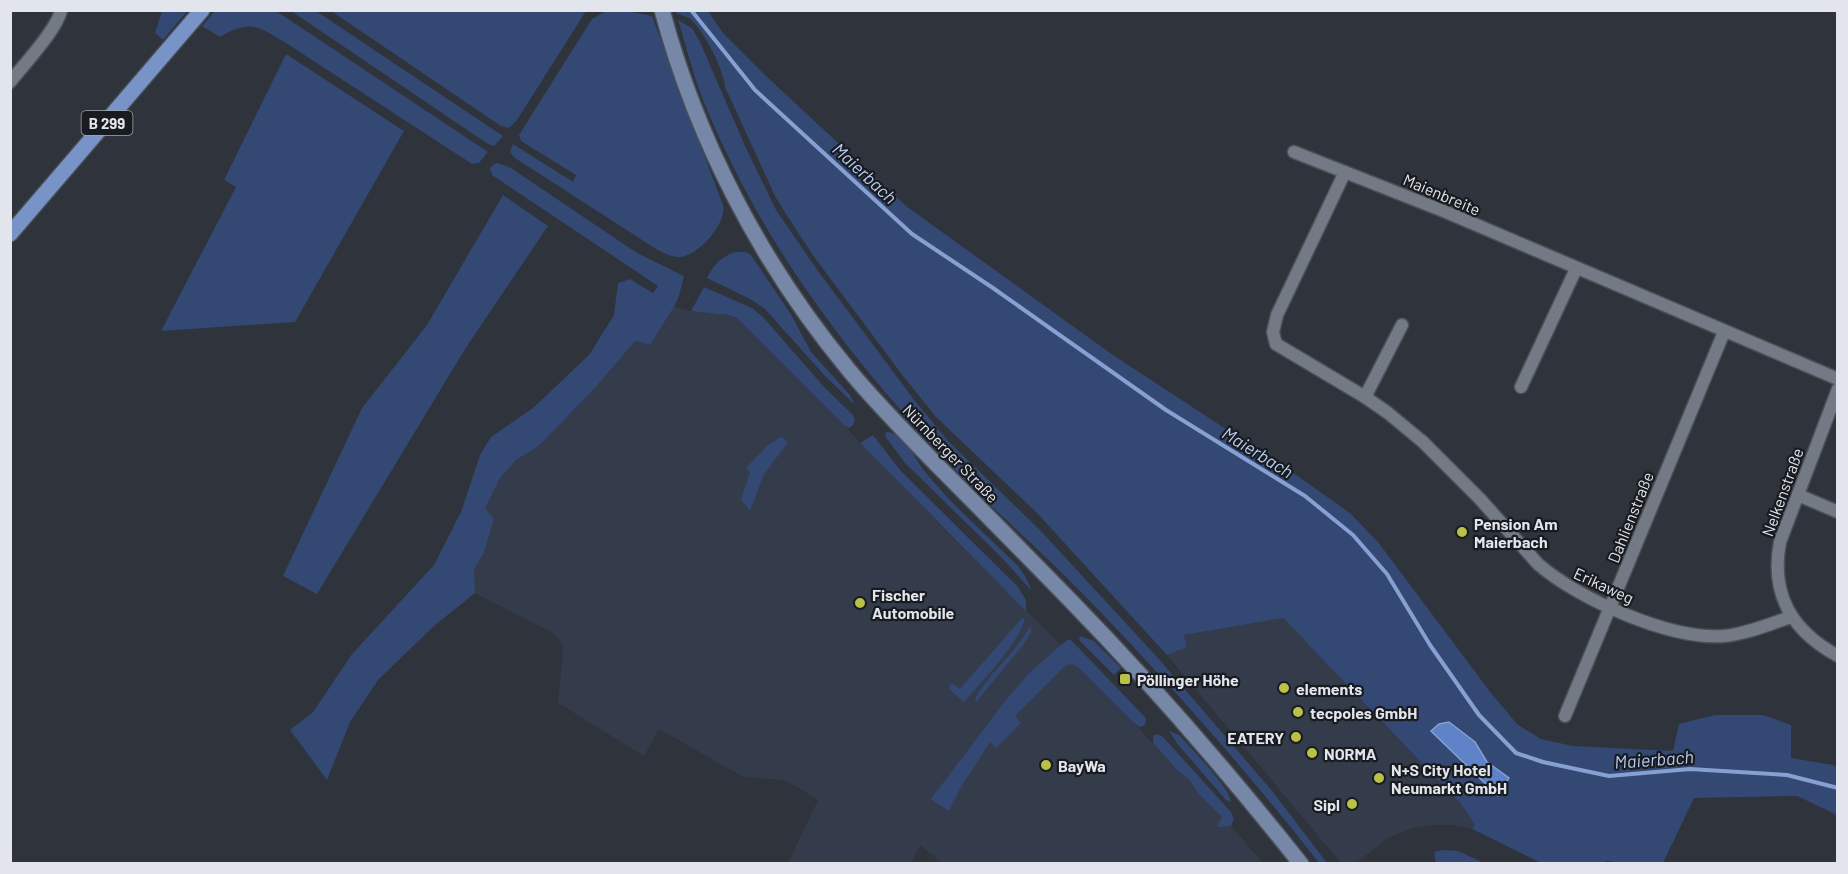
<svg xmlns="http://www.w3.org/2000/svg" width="1848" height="874" viewBox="0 0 1848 874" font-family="Barlow,sans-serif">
  <rect width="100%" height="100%" fill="#2e333c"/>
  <!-- built -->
  <g fill="#343c4b">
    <path d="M674 307 691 311 728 315 737 318 847 428 860 443 949 534 1060 644 1076 665 1135 724 1179 772 1189 779 1223 818 1228 827 1231 826 1263 863H942L920 845 911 863H788L818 800 785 780 743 777 659 729 644 756 558 703 563 652 562 645 558 638 551 632 475 593 473 570 484 552V508L500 478 516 460 539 446 595 388 635 341 650 345Z"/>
    <path d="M1283 618 1461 804 1475 825 1472 829 1452 825H1432L1413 828 1390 837 1356 863H1341L1167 655 1187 647 1184 635Z"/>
  </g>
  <!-- green -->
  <g fill="#334872">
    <path d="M162 11H187L163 40 155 33Z"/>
    <path d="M215 11H276L488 152 479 163 472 164 286 43C257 26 251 19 220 37L202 26Z"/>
    <path d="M291 11H316L503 136 494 146 488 144Z"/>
    <path d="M331 11H330H586L517 120 509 128 501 126Z"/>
    <path d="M606 11H627L652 16 723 205C727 224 698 256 680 257 671 257 664 253 656 249L515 158 510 152 513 144 573 182 576 175 521 141 519 135 592 19Z"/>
    <path d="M676 11H708L723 33 766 76 906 206 1113 355 1299 477 1350 513 1378 542 1491 693 1517 724 1541 739 1573 746 1673 751 1679 724 1715 715H1763L1791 725V758L1833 765 1837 767V815L1797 796 1694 798 1663 863 1630 864 1606 861 1604 864 1541 863 1472 829 1475 825 1461 804 1283 618 1184 635 1187 647 1167 655 1037 513 936 417 903 376 812 254 786 214 775 196 725 87C724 70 703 29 690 19 686 16 680 15 676 13Z"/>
    <path d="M678 20 692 28 700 42 746 148 776 210 818 271 915 401 949 442 1040 530 1158 658 1273 792 1327 863H1319C1244 767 1162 675 1077 588 1044 554 1007 522 973 488 862 374 767 255 706 107 694 79 687 49 678 20Z"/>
    <path d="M286 54 404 131 295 322 161 331 236 187 224 180Z"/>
    <path d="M498 163 511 168 637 253 684 276 679 296 674 307 650 345 635 341 595 388 539 446 516 460 500 478 485 508 494 519 484 552 474 570 475 593 434 626 378 680 350 722 327 780 290 730 313 712 352 654 434 565 461 512 480 455 491 437 533 408 589 355 614 315 618 283 630 279 653 293 658 286 492 175 490 168 494 164Z"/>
    <path d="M503 195 548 226 465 349 317 594 283 576 362 408 427 325Z"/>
    <path d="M735 252H746L751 255 792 316 811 352 850 395 855 405 825 376 765 309 750 299 707 278C713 265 721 257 735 252Z"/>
    <path d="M704 287 752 308 763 317 825 388 853 415C856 420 854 426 849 428L844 425 737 318 728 315 691 311Z"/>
    <path d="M886 432C905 432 913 456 923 469 951 505 986 534 1018 566L1025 576 1032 591 1001 557 905 463 885 436Z"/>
    <path d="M873 435 900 470 1018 587 1026 600V611L860 443Z"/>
    <path d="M781 437 788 442 763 476 750 511 741 500 750 472 746 468 768 445Z"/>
    <path d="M1022 618 1025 619C1016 648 984 678 964 702L950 690 949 687 952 683 960 689Z"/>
    <path d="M1029 627 1032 630 1023 645 977 701H975C977 685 1020 649 1029 627Z"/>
    <path d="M1080 636 1094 641 1121 668 1114 675 1081 642 1079 639Z"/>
    <path d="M1067 640H1071L1144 716 1146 719 1145 725 1140 727 1135 724 1083 672C1078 667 1074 663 1066 665L1015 716 1021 723 996 748 990 742 961 787 949 811 931 799 1008 697 1030 672Z"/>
    <path d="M1169 731 1179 735 1185 741C1195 753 1230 788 1231 802L1226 800 1179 746Z"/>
    <path d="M1157 734 1163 737 1231 812 1234 819 1231 826 1222 827 1217 826 1222 817 1199 794 1189 779 1179 772 1153 743V736Z"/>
    <path d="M1444 850 1458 851 1484 863H1436L1434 852Z"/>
  </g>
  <!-- water -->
  <path fill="#5f82c8" stroke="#86a0d2" stroke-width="1.5" d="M1449 722 1475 742 1487 762 1509 778 1498 796 1431 731 1439 724Z"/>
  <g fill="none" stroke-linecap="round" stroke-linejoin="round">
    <!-- stream -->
    <path stroke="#86a0d2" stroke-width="4" d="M691 10 755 90 912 234 993 288 1166 410 1305 496 1353 535 1387 574 1430 645 1479 715 1516 753 1543 762 1609 776 1690 769 1787 775 1838 788"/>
    <defs>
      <g id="street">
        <path d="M10 82C23 66 58 28 61 10"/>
        <path d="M1294 152 1446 212 1838 379"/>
        <path d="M1345 172 1277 315 1273 332 1276 344 1365 397 1388 413 1423 442 1480 499 1538 564C1578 599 1670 640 1724 636 1747 634 1769 624 1791 617"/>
        <path d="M1521 387 1576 269"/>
        <path d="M1838 389 1780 542C1770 595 1792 631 1838 656"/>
        <path d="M1365 397 1402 325"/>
        <path d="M1798 495 1838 512"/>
        <path d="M1565 716 1724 332"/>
      </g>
      <path id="secondary" d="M662 10C697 141 762 265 848 369 875 402 906 433 936 464 981 509 1025 554 1069 599 1151 683 1228 772 1301 864"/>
      <path id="primary" d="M10 234 202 10"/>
    </defs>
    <!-- street casing -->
    <use href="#street" stroke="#4b5057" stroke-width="15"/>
    <!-- secondary casing -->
    <use href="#secondary" stroke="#4b5057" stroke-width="18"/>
    <!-- primary casing -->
    <use href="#primary" stroke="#4b5057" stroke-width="18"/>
    <!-- street -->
    <use href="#street" stroke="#747a85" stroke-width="12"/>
    <!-- secondary -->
    <use href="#secondary" stroke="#7687a7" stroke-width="15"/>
    <!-- primary -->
    <use href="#primary" stroke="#7893c8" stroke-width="15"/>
  </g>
  <!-- markers -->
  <g fill="#b9c146" stroke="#181b1f" stroke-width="2">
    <circle cx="1462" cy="532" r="6"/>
    <circle cx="860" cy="603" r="6"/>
    <rect x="1119" y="673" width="12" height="12" rx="3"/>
    <circle cx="1284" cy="688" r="6"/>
    <circle cx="1298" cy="712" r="6"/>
    <circle cx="1296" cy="737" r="6"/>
    <circle cx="1312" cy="753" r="6"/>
    <circle cx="1046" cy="765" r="6"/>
    <circle cx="1379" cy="778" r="6"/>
    <circle cx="1352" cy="804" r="6"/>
  </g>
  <g text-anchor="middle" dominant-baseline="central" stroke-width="4.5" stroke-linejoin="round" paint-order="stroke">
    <!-- shield labels -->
    <rect fill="#181b1f" stroke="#a5a8ae" stroke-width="1.5" x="81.5" y="111" width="51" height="24" rx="4.5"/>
    <g font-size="15" font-weight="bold" fill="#e2e5eb">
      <text x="107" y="123">B 299</text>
    </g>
    <!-- street labels -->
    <g font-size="16" fill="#e2e5eb" stroke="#181b1f">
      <text transform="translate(1442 194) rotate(23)">Maienbreite</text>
      <text transform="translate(951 453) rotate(46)">Nürnberger Straße</text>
      <text transform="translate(1782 492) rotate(-70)">Nelkenstraße</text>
      <text transform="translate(1630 517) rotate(-68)">Dahlienstraße</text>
      <text transform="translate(1604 585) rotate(25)">Erikaweg</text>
    </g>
    <!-- poi labels -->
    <g font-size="16" font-weight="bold" fill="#e2e5eb" stroke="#181b1f" text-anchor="start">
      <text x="1474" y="523">Pension Am<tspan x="1474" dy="18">Maierbach</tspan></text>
      <text x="872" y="594">Fischer<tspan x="872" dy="18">Automobile</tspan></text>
      <text x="1137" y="679">Pöllinger Höhe</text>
      <text x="1296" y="688">elements</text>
      <text x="1310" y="712">tecpoles GmbH</text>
      <text x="1284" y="737" text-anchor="end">EATERY</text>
      <text x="1324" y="753">NORMA</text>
      <text x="1058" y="765">BayWa</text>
      <text x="1391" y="769">N+S City Hotel<tspan x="1391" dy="18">Neumarkt GmbH</tspan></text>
      <text x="1340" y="804" text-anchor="end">Sipl</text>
    </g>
    <!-- water labels -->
    <g font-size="18" font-style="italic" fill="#b8ccf2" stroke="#181b1f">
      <text transform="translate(865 173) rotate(43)">Maierbach</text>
      <text transform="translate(1258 452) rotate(32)">Maierbach</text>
      <text transform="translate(1654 759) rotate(-4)">Maierbach</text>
    </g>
  </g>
  <!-- border -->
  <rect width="1848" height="874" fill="none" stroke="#e2e5eb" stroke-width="24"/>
</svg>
